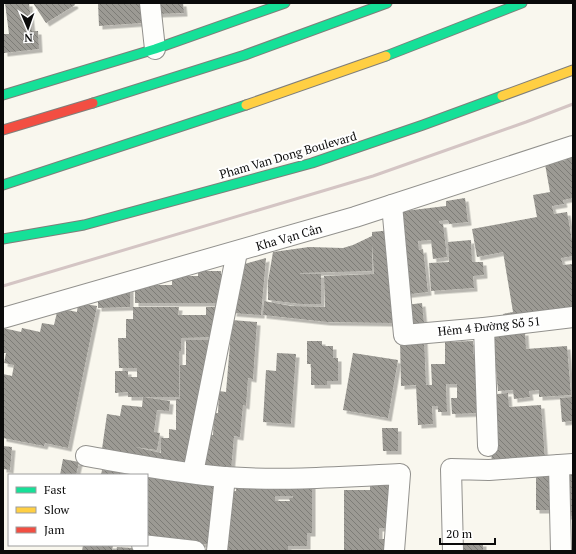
<svg xmlns="http://www.w3.org/2000/svg" width="576" height="554" viewBox="0 0 576 554" font-family="'PT Serif',serif">
  <defs>
    <pattern id="building-back-hatch" width="6" height="6" patternUnits="userSpaceOnUse"><rect width="6" height="6" fill="#9c9a94"/><path d="M-1 5l2 2M0 0l6 6M5-1l2 2" fill="none" stroke="#7d7c77"/></pattern>
    <filter id="shadow"><feDropShadow dx="3.5" dy="3.5" stdDeviation="0" flood-color="#0004"/></filter>
  </defs>
  <rect width="100%" height="100%" fill="#f9f7ee"/>
  <!-- building -->
  <g fill="url(#building-back-hatch)" fill-rule="evenodd" filter="url(#shadow)">
    <path d="M5 3H29L32 31H38L39 49 4 53 3 34H9Z"/>
    <path d="M33 3H74L75 5 46 23Z"/>
    <path d="M98 3H140L142 23 99 26Z"/>
    <path d="M156 3H183L184 13 157 14Z"/>
    <path d="M573 151V198L563 200 564 204 552 206 554 214 567 212 573 246V256L561 258 563 265 573 264V312L505 323 503 314 513 312 503 252 477 257 472 229 537 217 533 195 550 192 545 164 566 160 565 152Z"/>
    <path d="M465 198 468 222 449 224 448 220 439 221 440 224H443L447 257 433 259 431 240 418 241 419 250 423 249 428 292 402 295 396 212 446 206V201Z"/>
    <path d="M392 230 394 323 327 322 263 315 264 301 291 306 325 307 324 276 374 274 372 244V271L300 273V274H321V304H301L268 300V281L273 252 309 247 343 248 353 245 372 236V232Z"/>
    <path d="M471 240 472 262H483L484 275 473 276 474 288 431 291 429 263 449 262 448 242Z"/>
    <path d="M266 258 261 315 233 313 241 265Z"/>
    <path d="M198 271H221V303H135V285H172V276H198Z"/>
    <path d="M130 288V307L98 308V294Z"/>
    <path d="M78 303 97 306 68 448 45 443 44 446 3 438V374L12 376 14 365 4 363 6 353H3V328L21 332 22 328 40 332 42 323 54 325 58 308 77 312Z"/>
    <path d="M422 303 424 323 408 325 406 305Z"/>
    <path d="M133 307H179L178 315H206V307H218V337L181 338V351H179V397H128V392L115 393V371H128V377H137V368H119L118 338H126V319H133Z"/>
    <path d="M232 320 257 322 253 379 248 378 246 406 243 405 240 437 234 436 231 471 201 469 208 434 213 435 214 413H218L219 391 226 392Z"/>
    <path d="M525 332 526 349 567 346 571 395 539 397V390L529 391 530 397 514 399 513 390 498 391 495 358H491L489 335Z"/>
    <path d="M424 338 426 385H432L431 364H445V342L473 341V354H483L480 413 452 414 451 398H457V384H446L447 412H438V406H432L433 424 418 425 416 385 401 386 400 339Z"/>
    <path d="M186 340H214L192 467 101 456 107 414 120 416 122 405 142 407 143 397 170 401 169 411 157 410 154 432 160 433 157 450 135 447 161 453V438H169V429L176 430V399H180V365H186Z"/>
    <path d="M307 341H322V346H333V358H338V381H327V385H311V364H307Z"/>
    <path d="M277 353 296 354 291 424 263 422 266 370 276 371Z"/>
    <path d="M353 353 398 360 388 418 343 410Z"/>
    <path d="M508 393 509 407 541 405 545 460 492 464 487 395Z"/>
    <path d="M573 397V421L562 422 560 398Z"/>
    <path d="M382 428H398V451H383Z"/>
    <path d="M3 446 12 447 10 470 3 469Z"/>
    <path d="M63 459 79 462 76 475H60Z"/>
    <path d="M102 470 147 474V475H101Z"/>
    <path d="M536 473H558L557 510H536Z"/>
    <rect x="561" y="473" width="12" height="43"/>
    <path d="M147 474 218 480 213 545 147 539Z"/>
    <path d="M370 480H392V528H379V539H389V550H344V490H370Z"/>
    <path d="M236 481 312 482V533H307V546H288V551H228V491H236ZM275 496H293V498H289L290 501H275Z"/>
    <rect x="459" y="543" width="24" height="8"/>
    <path d="M83 545H113L112 551H82Z"/>
    <path d="M117 547 133 548 132 551H116Z"/>
  </g>
  <g fill="none" stroke-linecap="round" stroke-linejoin="round">
    <defs>
      <g id="street">
        <path d="M150 3 155 49"/>
        <path d="M392 205 404 335 484 328 573 317"/>
        <path d="M3 318 355 217 573 146"/>
        <path d="M484 328 488 446"/>
        <path d="M86 456C132 464 178 473 224 477 283 481 341 477 400 474L394 551"/>
        <path d="M559 465 561 551"/>
        <path d="M193 473 237 252"/>
        <path d="M142 545 195 551"/>
        <path d="M217 551 225 477"/>
        <path d="M453 551 451 469 489 470 573 464"/>
      </g>
      <g id="fast">
        <path d="M386 56 522 3"/>
        <path d="M3 95 155 49 285 3"/>
        <path d="M93 103 245 55 387 3"/>
        <path d="M3 185 246 105"/>
        <path d="M3 239 84 225 312 163 423 125 502 96"/>
      </g>
      <g id="slow">
        <path d="M502 96 573 70"/>
        <path d="M246 105 386 56"/>
      </g>
      <path id="jam" d="M3 130 93 103"/>
    </defs>
    <!-- street casing -->
    <use href="#street" stroke="#92918d" stroke-width="22"/>
    <!-- fast casing -->
    <use href="#fast" stroke="#7f7e7a" stroke-width="11"/>
    <!-- slow casing -->
    <use href="#slow" stroke="#7f7e7a" stroke-width="11"/>
    <!-- jam casing -->
    <use href="#jam" stroke="#7f7e7a" stroke-width="11"/>
    <!-- street -->
    <use href="#street" stroke="#fefefc" stroke-width="20"/>
    <!-- fast -->
    <use href="#fast" stroke="#16e098" stroke-width="9"/>
    <!-- slow -->
    <use href="#slow" stroke="#ffcf43" stroke-width="9"/>
    <!-- jam -->
    <use href="#jam" stroke="#f24e42" stroke-width="9"/>
    <!-- rail -->
    <path stroke="#d4c5c4" stroke-width="3" d="M3 286 373 176 526 122 573 104"/>
  </g>
  <g text-anchor="middle" dominant-baseline="central" stroke-width="4" stroke-linejoin="round" paint-order="stroke">
    <!-- street labels -->
    <g font-size="12" fill="#0a0a0a" stroke="#fff">
      <text transform="translate(288 155) rotate(-16)">Pham Van Dong Boulevard</text>
      <text transform="translate(289 237) rotate(-16)">Kha Vạn Cân</text>
      <text transform="translate(489 326) rotate(-6)">Hẻm 4 Đường Số 51</text>
    </g>
  </g>
  <!-- border -->
  <rect width="576" height="554" fill="none" stroke="#0a0a0a" stroke-width="8"/>
  <!-- legend -->
  <rect x="8" y="474" width="140" height="72" fill="#ffffff" stroke="#9d9d9d"/>
  <rect x="16" y="487" width="20" height="6" fill="#16e098" stroke="#9d9d9d"/>
  <text x="44" y="494" font-size="12" fill="#0a0a0a">Fast</text>
  <rect x="16" y="507" width="20" height="6" fill="#ffcf43" stroke="#9d9d9d"/>
  <text x="44" y="514" font-size="12" fill="#0a0a0a">Slow</text>
  <rect x="16" y="527" width="20" height="6" fill="#f24e42" stroke="#9d9d9d"/>
  <text x="44" y="534" font-size="12" fill="#0a0a0a">Jam</text>
  <!-- north arrow -->
  <g transform="translate(28 28) rotate(178)" stroke="#ffffff" stroke-width="3" paint-order="stroke">
  <path d="M0-3L7 15L0 10L-7 15Z" fill="#0a0a0a"/>
  <text y="-6" font-size="11" font-weight="bold" text-anchor="middle" fill="#0a0a0a">N</text>
  </g>
  <!-- scale -->
  <path d="M440 538v6h55v-6" fill="none" stroke="#0a0a0a" stroke-width="2"/>
  <text x="446" y="538" font-size="12" fill="#0a0a0a" stroke="#ffffff" stroke-width="3" paint-order="stroke">20 m</text>
</svg>
